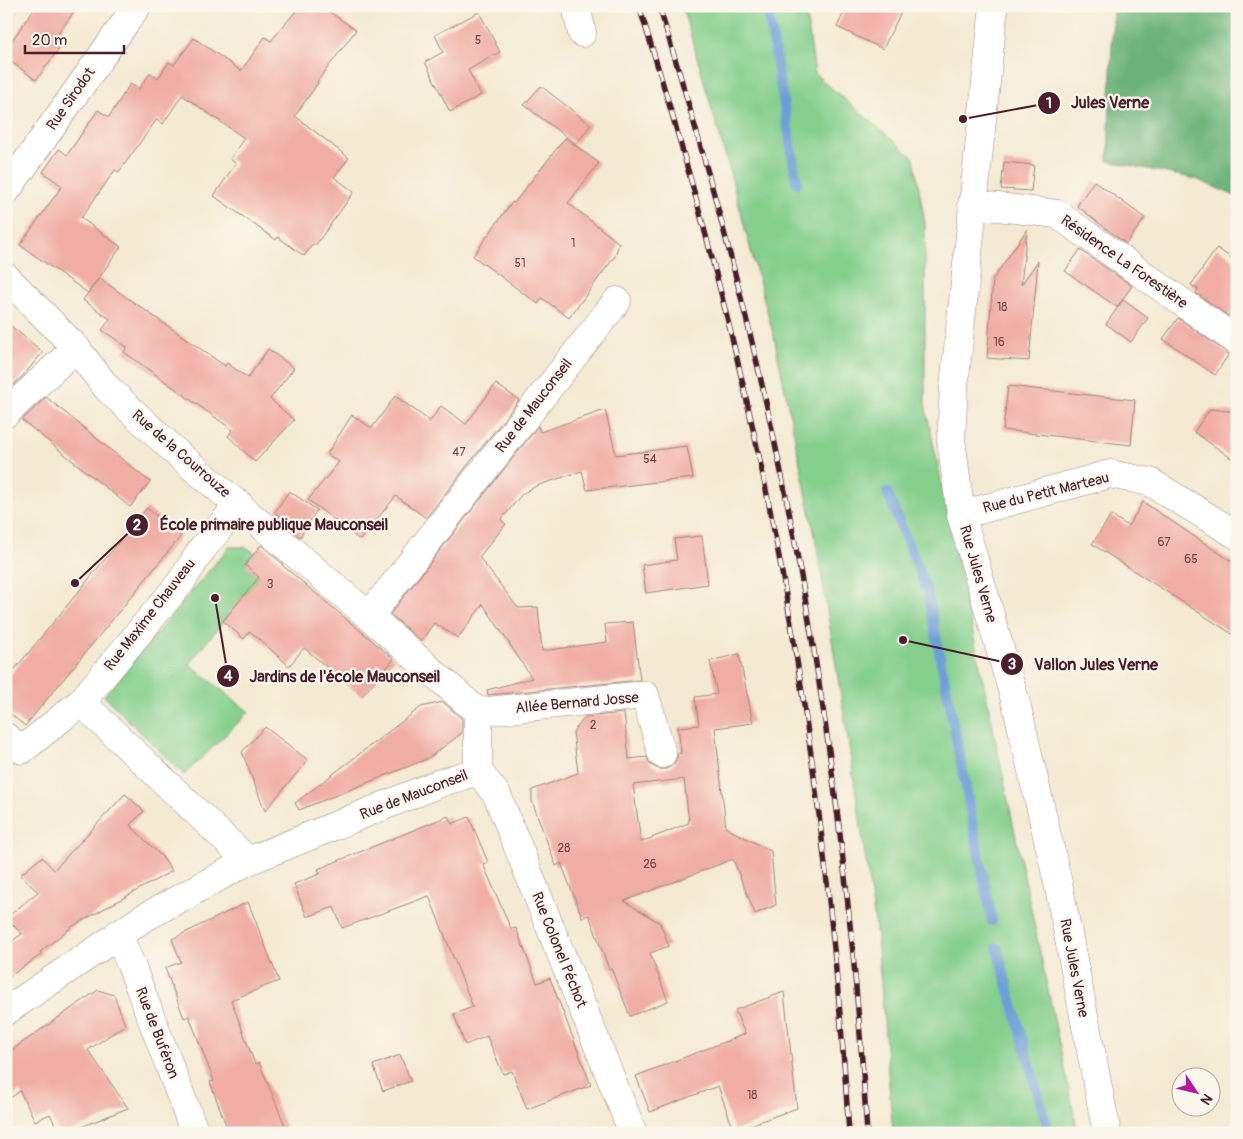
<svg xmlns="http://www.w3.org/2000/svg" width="1243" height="1139" viewBox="0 0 1243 1139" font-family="Pangolin,sans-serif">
  <rect width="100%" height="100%" fill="#fbf7ec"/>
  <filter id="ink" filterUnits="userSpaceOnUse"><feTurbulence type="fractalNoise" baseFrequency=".02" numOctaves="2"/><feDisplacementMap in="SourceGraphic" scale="10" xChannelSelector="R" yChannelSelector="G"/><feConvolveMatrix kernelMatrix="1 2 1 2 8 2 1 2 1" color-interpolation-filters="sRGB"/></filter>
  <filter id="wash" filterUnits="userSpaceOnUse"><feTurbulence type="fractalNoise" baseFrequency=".0096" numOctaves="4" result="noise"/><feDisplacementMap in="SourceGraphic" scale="20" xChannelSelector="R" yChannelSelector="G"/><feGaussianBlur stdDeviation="1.12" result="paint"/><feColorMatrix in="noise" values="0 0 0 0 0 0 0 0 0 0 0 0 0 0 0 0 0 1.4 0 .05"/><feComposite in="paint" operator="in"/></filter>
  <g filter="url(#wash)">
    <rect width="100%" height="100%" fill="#f4ead3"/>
    <!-- green -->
    <g fill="#85cf8c" stroke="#68775c">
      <path d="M682 6H805L815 74 914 158 925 224V404L1078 1133H893L877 936 848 740 816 541 774 337 727 161Z"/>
      <path d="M229 547H246L255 553 245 565 259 577 189 664 249 712 184 775 104 696Z"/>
    </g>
    <!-- forest -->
    <path fill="#6cb278" stroke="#5b6852" d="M1113 6H1235L1237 9V197L1196 179 1108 161Z"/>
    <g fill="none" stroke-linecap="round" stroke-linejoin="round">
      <!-- stream -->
      <g stroke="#6e9ed7" stroke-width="10">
        <path d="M767 6 797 183"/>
        <path d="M887 492 927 590 992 921"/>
        <path d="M997 948 1049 1133"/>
      </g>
    </g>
    <g id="blocks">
      <!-- building -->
      <g fill="#f0ada4" fill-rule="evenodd">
        <path d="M36 6H78L55 38 63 43 36 80 6 58V49Z"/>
        <path d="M300 6H321L356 30 317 82 318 83 295 116 349 158 334 177 354 192 315 246 313 244 304 256 278 237 276 240 214 196 236 163 230 159 244 138 182 95 163 124 157 119 119 172 115 170 81 218 121 247 88 293 20 245 62 186 43 172 59 149 67 155 98 110 109 117 130 84 139 89 150 73 158 78 169 62 174 65 194 38 241 71 265 37 271 41Z"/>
        <path d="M847 6H904L883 49 837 27Z"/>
        <path d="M479 12 500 52 468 70 481 95 450 112 425 62 443 52 435 35Z"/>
        <path d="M541 86 591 125 576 144 524 105Z"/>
        <path d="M565 138 599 163 568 203 619 243 615 256 569 318 542 298 538 304 473 256 512 202 514 203Z"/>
        <path d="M1004 162 1034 165 1031 191 1001 189Z"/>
        <path d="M1094 181 1145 218 1126 244 1077 206Z"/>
        <path d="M1027 229 1021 285 1038 261 1029 361 987 358 993 279Z"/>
        <path d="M1217 248 1237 262V304L1228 316 1196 293 1198 289 1191 285Z"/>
        <path d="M1080 250 1132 286 1117 307 1065 271Z"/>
        <path d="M99 278 225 366 227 363 248 378 268 349 294 368 270 399 294 420 255 462 228 436 233 430 124 352 127 347 102 330 110 319 83 300Z"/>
        <path d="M1123 300 1148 318 1131 342 1106 324Z"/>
        <path d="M1178 318 1229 354 1215 375 1163 339Z"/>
        <path d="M6 322 43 352 22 377 6 391Z"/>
        <path d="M496 384 519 400 426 518 396 496 360 540 308 500 339 462 327 454 352 415 372 428 395 396 430 421 441 406 466 424Z"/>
        <path d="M1008 386 1135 400 1131 445 1003 430Z"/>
        <path d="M46 397 150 482 130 507 22 420Z"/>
        <path d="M1210 409 1237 412V462L1194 432Z"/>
        <path d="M605 410 616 455 687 446 693 478 587 490 582 471 536 486 522 494 501 520 506 524 479 557 518 608 538 607 542 651 607 642 605 624 633 622 640 680 488 695 487 690 532 678 483 604 458 638 434 623 421 641 390 614 538 426 540 432Z"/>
        <path d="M289 491 317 510 300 537 280 520 281 518 275 512Z"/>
        <path d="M1143 502 1237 565V637L1092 544 1111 515 1128 526Z"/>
        <path d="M147 508 181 536 25 726 6 710V680Z"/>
        <path d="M702 536 708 584 646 593 642 565 677 560 674 539Z"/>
        <path d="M261 545 283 564 282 565 394 659 362 696 304 648 289 666 250 631 244 639 223 621 259 577 245 565Z"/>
        <path d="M739 654 753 723 715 728 726 828 771 851 776 905 755 914 733 859 624 901 660 923 669 946 650 953 668 1001 630 1016 611 968 609 969 589 915 582 917 561 863 556 866 532 801V790L578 773 573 732 585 717 624 713 629 759 647 757 651 765 659 769H666L673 765 677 758V754L681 753 678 727 699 725 695 697 717 694 710 661ZM684 779 689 823 641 842 633 785Z"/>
        <path d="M443 702 462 719V733L427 759 299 810 295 803 421 707Z"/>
        <path d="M265 727 308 760 265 811 242 752Z"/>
        <path d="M125 794 144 811 130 825 162 857 172 871 73 926 40 952 42 954 6 979V945L22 934 6 918 38 892 20 875 42 857 54 870Z"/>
        <path d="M448 816 452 824 469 817 488 862 483 864 511 929 516 928 537 983 550 978 591 1085 527 1109 512 1071 503 1074 487 1036 465 1045 454 1014 473 1007 429 896 342 928 334 907 307 917 294 884 320 874 318 869Z"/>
        <path d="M248 902 279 981 231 1000 255 1064 259 1062 288 1133H229L210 1082 214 1081 189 1016 184 1018 165 968 181 962 172 939Z"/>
        <path d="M98 990 114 995 125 1025 88 1050 128 1108 66 1133H59L50 1114 35 1121 20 1091 6 1101V1054Z"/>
        <path d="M784 992 797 1108 734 1131 718 1086 650 1112 636 1076 745 1034 735 1010Z"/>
        <path d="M400 1055 411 1081 383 1091 373 1065Z"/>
      </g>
    </g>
  </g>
  <g filter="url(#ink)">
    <use href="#blocks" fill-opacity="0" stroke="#9f847f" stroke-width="1"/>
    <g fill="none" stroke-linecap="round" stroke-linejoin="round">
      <defs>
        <g id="minor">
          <path d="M576 6 582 33"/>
          <path d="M994 6 954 387 951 439 961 515 1017 707 1057 878 1107 1133"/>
          <path d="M6 191 137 6"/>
          <path d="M972 204 1057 214 1237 341"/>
          <path d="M6 277 76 348 107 388 180 456 369 616 478 712V771"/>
          <path d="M6 413 76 348"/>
          <path d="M961 515 1110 474 1150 482 1237 535"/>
          <path d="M369 616 617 301"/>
          <path d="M81 702 181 582 202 549 239 504"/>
          <path d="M478 712 645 695 662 754"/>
          <path d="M6 737 22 750 81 702 248 861"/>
          <path d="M478 771 497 795 633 1133"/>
          <path d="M118 934 131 965 195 1133"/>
          <path d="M6 1011 142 919 248 861 440 783 478 771"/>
        </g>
      </defs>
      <!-- minor casing -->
      <use href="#minor" stroke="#9f847f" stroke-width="29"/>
      <!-- minor -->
      <use href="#minor" stroke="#fff" stroke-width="28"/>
      <defs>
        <g id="rail">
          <path d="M639 6C685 151 725 298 757 447 806 673 834 902 849 1133"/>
          <path d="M659 6C714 183 761 361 795 543 832 738 855 935 867 1133"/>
        </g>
      </defs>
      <!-- rail casing -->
      <use href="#rail" stroke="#4a1f2b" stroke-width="5.5"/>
      <!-- rail -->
      <use href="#rail" stroke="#fbf7ec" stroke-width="4" stroke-dasharray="11" stroke-linecap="butt"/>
    </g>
  </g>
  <g text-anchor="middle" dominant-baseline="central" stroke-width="4.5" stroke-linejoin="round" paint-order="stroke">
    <!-- number labels -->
    <g font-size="12" fill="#744249">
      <text x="478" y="40">5</text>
      <text x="573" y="243">1</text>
      <text x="520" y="263">51</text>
      <text x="1002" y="307">18</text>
      <text x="999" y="342">16</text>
      <text x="459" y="452">47</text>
      <text x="650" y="459">54</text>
      <text x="1164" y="542">67</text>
      <text x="1191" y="559">65</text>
      <text x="270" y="584">3</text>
      <text x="593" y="725">2</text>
      <text x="564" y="848">28</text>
      <text x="650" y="864">26</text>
      <text x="752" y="1095">18</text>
    </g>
    <!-- street labels -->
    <g font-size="15" fill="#4a1f2b" stroke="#fbf7ec">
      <text transform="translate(71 99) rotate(-55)">Rue Sirodot</text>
      <text transform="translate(1124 262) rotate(35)">Résidence La Forestière</text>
      <text transform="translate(534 406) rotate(-52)">Rue de Mauconseil</text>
      <text transform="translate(181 454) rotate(41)">Rue de la Courrouze</text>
      <text transform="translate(1046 493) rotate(-14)">Rue du Petit Marteau</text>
      <text transform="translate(978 574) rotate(74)">Rue Jules Verne</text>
      <text transform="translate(150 615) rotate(-52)">Rue Maxime Chauveau</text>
      <text transform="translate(577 703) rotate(-5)">Allée Bernard Josse</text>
      <text transform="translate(414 795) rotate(-21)">Rue de Mauconseil</text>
      <text transform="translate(559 950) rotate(68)">Rue Colonel Péchot</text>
      <text transform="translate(1074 968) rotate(79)">Rue Jules Verne</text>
      <text transform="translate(157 1033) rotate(69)">Rue de Buféron</text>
    </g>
  </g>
  <!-- callouts -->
  <path fill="none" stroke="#4a1f2b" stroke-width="2" d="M963 119L1049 103M75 583L137 525M903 640L1012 664M215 598L228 676"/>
  <g fill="#4a1f2b" stroke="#fbf7ec" stroke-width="2">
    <circle cx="963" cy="119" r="5"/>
    <circle cx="75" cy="583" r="5"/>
    <circle cx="903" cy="640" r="5"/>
    <circle cx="215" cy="598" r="5"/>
    <circle cx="1049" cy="103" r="12"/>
    <circle cx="137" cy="525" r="12"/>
    <circle cx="1012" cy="664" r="12"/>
    <circle cx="228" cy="676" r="12"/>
  </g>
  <g font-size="15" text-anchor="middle" font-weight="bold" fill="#fff">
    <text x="1049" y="108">1</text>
    <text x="137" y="530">2</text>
    <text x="1012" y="669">3</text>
    <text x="228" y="681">4</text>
  </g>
  <g font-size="16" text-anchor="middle" font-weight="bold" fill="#4a1f2b" stroke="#fbf7ec" stroke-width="4.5" stroke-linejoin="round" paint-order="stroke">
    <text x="1110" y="108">Jules Verne</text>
    <text x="274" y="530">École primaire publique Mauconseil</text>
    <text x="1096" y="670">Vallon Jules Verne</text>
    <text x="345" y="682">Jardins de l'école Mauconseil</text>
  </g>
  <!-- margin -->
  <rect width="1243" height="1139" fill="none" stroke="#fbf7ec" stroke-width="25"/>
  <!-- north arrow -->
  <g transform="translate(1196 1092) rotate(125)"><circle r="24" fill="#fbf7ec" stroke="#b4a19f"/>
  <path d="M0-4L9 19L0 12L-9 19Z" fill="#b5179e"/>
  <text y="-8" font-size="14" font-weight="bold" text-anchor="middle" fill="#4a1f2b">N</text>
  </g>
  <!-- scale -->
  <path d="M25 45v8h99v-8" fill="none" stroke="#4a1f2b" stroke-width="2.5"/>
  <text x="32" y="45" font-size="15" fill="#4a1f2b" stroke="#fbf7ec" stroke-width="4" paint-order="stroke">20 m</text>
</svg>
